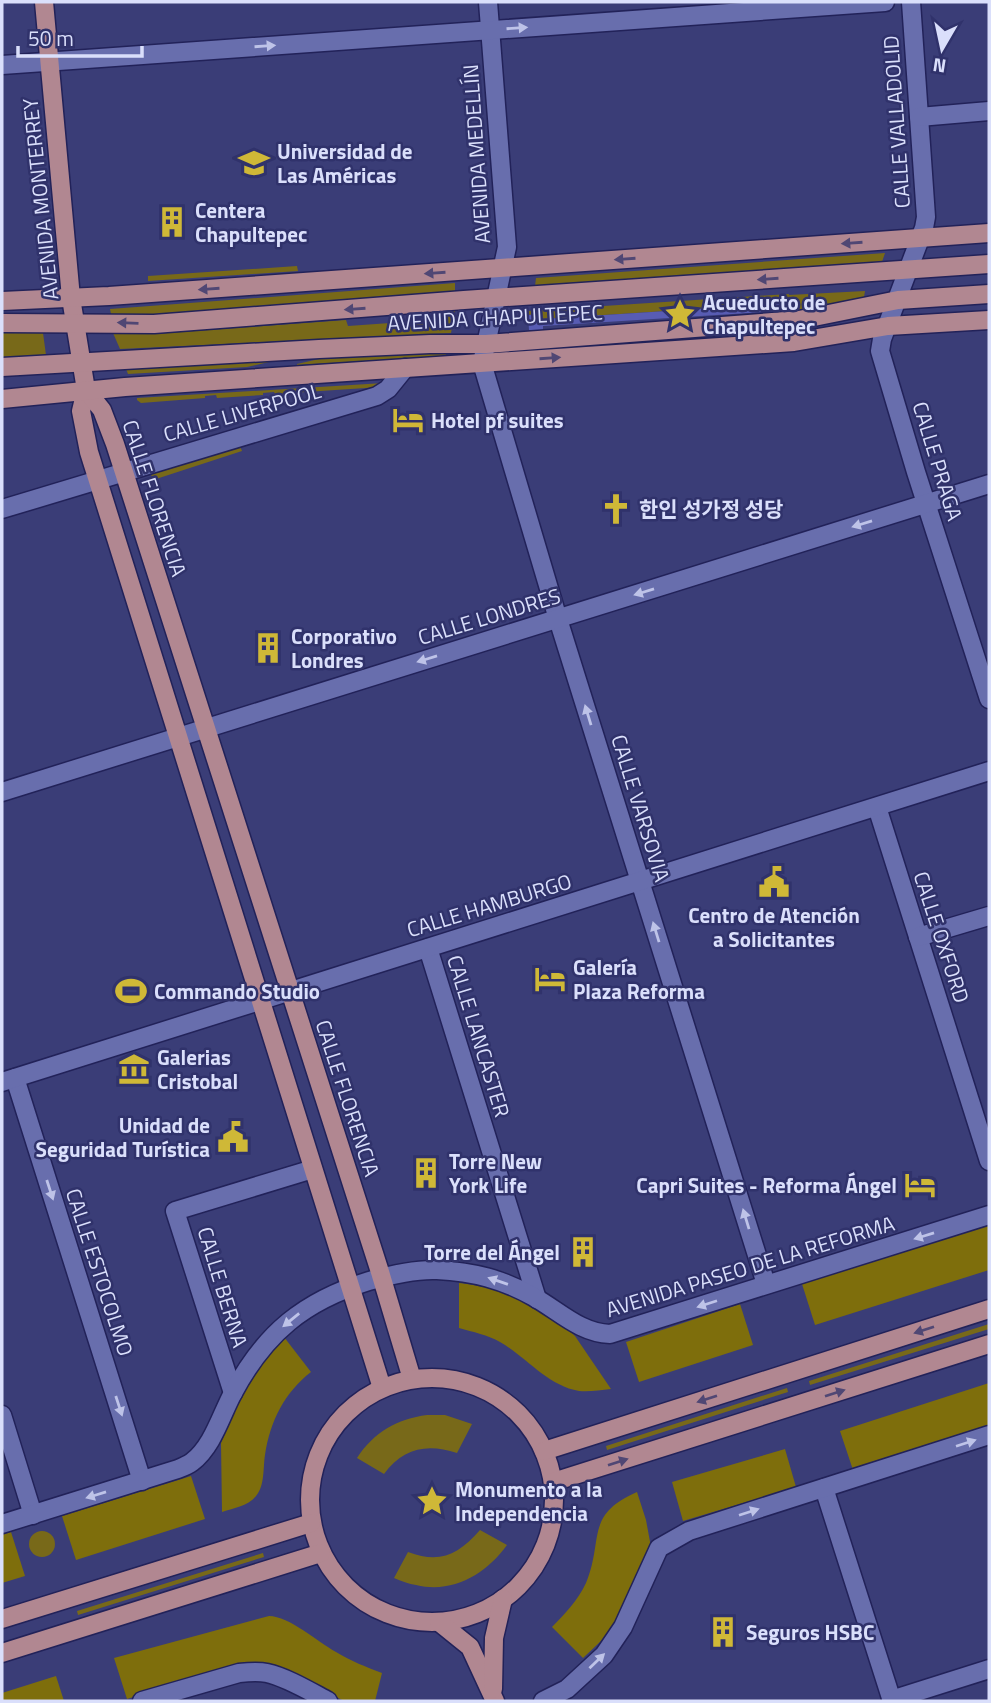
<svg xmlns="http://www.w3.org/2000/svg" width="991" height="1703" viewBox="0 0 991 1703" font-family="'Titillium Web','Noto Sans KR',sans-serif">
  <rect width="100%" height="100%" fill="#3a3d77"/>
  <!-- green -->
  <g fill="#786919">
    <path d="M885 253 882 262 535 286 536 278Z"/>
    <path d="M297 266 298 271 148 281V276Z"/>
    <path d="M455 283V292L161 314H111L110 309Z"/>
    <path d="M865 291 864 297 791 313 790 296 789 298 775 299 776 304 542 319V314L528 315 527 311 789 294V295Z"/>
    <path d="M455 311 451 333 120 349 113 333 154 334 346 320 348 326 446 319V312Z"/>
    <path d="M2 332 43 333 46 355 2 358Z"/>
    <path d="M446 352V356L297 365V364L319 359Z"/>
    <path d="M273 361 247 367 128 374 126 369Z"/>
    <path d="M384 383 381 387 275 394 274 392 263 393V395L217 398 216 395 205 396V398L141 403 137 400V398Z"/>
    <path d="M240 446 242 451 153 480 150 471 160 468 166 470Z"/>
    <path d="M989 1324V1329L810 1385 809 1381Z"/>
    <path d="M787 1388 788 1392 607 1450 606 1446Z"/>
    <path d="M427 1415H445L472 1424 457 1453C427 1443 403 1448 384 1474L357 1458C374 1432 397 1419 427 1415Z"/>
    <path d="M480 1530 507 1545C486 1574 453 1594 416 1585 409 1584 401 1581 394 1578L408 1552C440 1564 458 1555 480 1530Z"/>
    <circle cx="42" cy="1544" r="13"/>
    <path d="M263 1553 264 1557 78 1615 77 1611Z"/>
  </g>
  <!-- forest -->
  <g fill="#7e6e0c">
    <path d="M989 1225V1270L815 1325 802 1284Z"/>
    <path d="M459 1283C501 1287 545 1307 575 1336L611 1389C600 1390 590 1392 579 1391 548 1386 526 1357 500 1342 488 1335 473 1332 459 1328Z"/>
    <path d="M740 1304 753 1345 639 1382 626 1342Z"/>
    <path d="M284 1337 311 1372C285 1392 270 1421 265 1455 263 1467 265 1486 256 1496 248 1506 234 1508 222 1512L221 1443 237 1406 255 1373 269 1352Z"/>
    <path d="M989 1383V1427L853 1470 840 1431Z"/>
    <path d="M785 1449 796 1487 683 1521 672 1482Z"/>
    <path d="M191 1476 205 1519 76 1560 62 1516Z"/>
    <path d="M637 1492 646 1520 651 1547 611 1629 601 1641 583 1658 552 1627C565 1614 578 1600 586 1583 604 1540 584 1515 637 1492Z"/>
    <path d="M11 1532 25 1576 2 1583V1535Z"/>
    <path d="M269 1616C289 1616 318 1642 336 1652 351 1661 366 1667 382 1673L375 1701H344L293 1675 238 1665 127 1699 114 1658Z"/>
    <path d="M56 1676 64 1701H2V1693Z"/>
  </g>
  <!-- water -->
  <path fill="#585cb3" d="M790 298 791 314 780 315 779 311 543 326V330H529L528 315 542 314 543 319 775 304V299Z"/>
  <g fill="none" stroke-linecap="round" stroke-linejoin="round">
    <defs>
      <g id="minor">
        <path d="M488 2 507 247 482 363 558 619 766 1284"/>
        <path d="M911 2 926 217 924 228 882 339 880 351 916 472 989 699"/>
        <path d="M2 65 885 2"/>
        <path d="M919 117 989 111"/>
        <path d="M2 509 377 396 388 389 405 368"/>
        <path d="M2 792 989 484"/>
        <path d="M877 807 989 1161"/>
        <path d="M918 937 989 916"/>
        <path d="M428 948 537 1299"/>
        <path d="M15 1078 142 1481"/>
        <path d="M2 1082 989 771"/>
        <path d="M233 1393 175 1211 313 1169"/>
        <path d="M2 1415 33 1515"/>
        <path d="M824 1488 892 1701"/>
        <path d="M2 1524 178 1469C183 1467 188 1465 192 1462 213 1446 221 1415 233 1393 265 1333 304 1301 369 1281 390 1275 415 1269 437 1270 474 1272 502 1279 534 1297 559 1311 580 1333 610 1334L989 1215"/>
        <path d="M891 1700 989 1669"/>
        <path d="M142 1701 239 1673C248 1672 258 1671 267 1673 286 1677 311 1692 328 1701"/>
        <path d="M543 1701 567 1689 604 1655 623 1627 659 1548 689 1531 989 1435"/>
      </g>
      <g id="major">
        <path d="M44 2 71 298 86 390 81 411 89 452 382 1388"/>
        <path d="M2 301 109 296 989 233"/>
        <path d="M2 323 154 324 464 300 989 264"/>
        <path d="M2 367 319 349 430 344H486L799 320 898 300 989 294"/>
        <path d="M86 390 102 410 115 444 380 1272 412 1379"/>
        <path d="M2 399 125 387 794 342 888 326 989 320"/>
        <circle cx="432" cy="1500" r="122"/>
        <path d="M544 1451 989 1309"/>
        <path d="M553 1482 989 1344"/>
        <path d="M2 1619 311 1523"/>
        <path d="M439 1622 470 1647 495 1701"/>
        <path d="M2 1653 321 1553"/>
        <path d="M493 1689 494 1638 503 1599"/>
      </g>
    </defs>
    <!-- minor casing -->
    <use href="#minor" stroke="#222259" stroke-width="21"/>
    <!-- major casing -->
    <use href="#major" stroke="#222259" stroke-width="21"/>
    <!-- minor -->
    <use href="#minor" stroke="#686ead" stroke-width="18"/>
    <!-- major -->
    <use href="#major" stroke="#b18791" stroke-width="18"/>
  </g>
  <!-- one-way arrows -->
  <defs><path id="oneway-solid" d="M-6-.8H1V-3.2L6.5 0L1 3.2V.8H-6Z" transform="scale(1.75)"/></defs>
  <g fill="#bec3e8">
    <use href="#oneway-solid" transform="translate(517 28) rotate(-4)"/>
    <use href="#oneway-solid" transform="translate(265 46) rotate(-4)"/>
    <use href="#oneway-solid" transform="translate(862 524) rotate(163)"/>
    <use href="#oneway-solid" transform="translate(644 592) rotate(163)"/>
    <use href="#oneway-solid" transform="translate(427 659) rotate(163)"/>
    <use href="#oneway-solid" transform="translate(588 715) rotate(-107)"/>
    <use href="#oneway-solid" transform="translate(656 932) rotate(-107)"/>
    <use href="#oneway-solid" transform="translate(50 1190) rotate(72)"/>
    <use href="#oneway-solid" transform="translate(746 1219) rotate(-107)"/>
    <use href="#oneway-solid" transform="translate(924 1236) rotate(163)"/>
    <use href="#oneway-solid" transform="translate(498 1281) rotate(-161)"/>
    <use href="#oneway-solid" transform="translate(707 1304) rotate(162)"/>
    <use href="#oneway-solid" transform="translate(291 1320) rotate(141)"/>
    <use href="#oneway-solid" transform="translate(119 1406) rotate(72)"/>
    <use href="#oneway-solid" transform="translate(966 1443) rotate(-18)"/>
    <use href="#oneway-solid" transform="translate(96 1495) rotate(163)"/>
    <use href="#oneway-solid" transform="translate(749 1512) rotate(-18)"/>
    <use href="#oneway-solid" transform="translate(597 1661) rotate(-44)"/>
  </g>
  <g fill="#504774">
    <use href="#oneway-solid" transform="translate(852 243) rotate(176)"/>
    <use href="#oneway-solid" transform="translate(625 259) rotate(176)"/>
    <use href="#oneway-solid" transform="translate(435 273) rotate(176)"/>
    <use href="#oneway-solid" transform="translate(768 279) rotate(176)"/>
    <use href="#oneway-solid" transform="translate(209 289) rotate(176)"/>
    <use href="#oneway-solid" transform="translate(355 309) rotate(176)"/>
    <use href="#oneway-solid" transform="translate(128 323) rotate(-178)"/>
    <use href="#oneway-solid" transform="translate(550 358) rotate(-4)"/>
    <use href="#oneway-solid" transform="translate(924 1330) rotate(162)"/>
    <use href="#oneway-solid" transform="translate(835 1393) rotate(-18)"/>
    <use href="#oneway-solid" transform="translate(707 1399) rotate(162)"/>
    <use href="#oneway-solid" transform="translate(618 1462) rotate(-18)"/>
  </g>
  <!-- icons -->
  <defs>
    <symbol id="university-bare" viewBox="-9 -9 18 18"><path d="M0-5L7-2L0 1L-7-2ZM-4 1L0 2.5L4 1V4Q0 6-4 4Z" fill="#cfb837" stroke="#30326b" stroke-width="2.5" paint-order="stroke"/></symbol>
    <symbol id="building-bare" viewBox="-9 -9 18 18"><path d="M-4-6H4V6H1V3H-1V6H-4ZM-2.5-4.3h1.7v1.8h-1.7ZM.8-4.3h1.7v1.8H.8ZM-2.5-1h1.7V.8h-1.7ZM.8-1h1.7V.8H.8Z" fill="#cfb837" stroke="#30326b" stroke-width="2.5" paint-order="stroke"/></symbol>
    <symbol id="sight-bare" viewBox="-9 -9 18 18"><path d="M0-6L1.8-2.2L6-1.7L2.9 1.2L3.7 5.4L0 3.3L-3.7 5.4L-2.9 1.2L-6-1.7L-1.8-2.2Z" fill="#cfb837" stroke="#30326b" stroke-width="2.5" paint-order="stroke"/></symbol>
    <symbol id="hotel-bare" viewBox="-9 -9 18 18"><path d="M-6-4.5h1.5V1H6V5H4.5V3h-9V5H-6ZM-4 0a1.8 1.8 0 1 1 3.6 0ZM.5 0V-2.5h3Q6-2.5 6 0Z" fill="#cfb837" stroke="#30326b" stroke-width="2.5" paint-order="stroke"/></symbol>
    <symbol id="church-bare" viewBox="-9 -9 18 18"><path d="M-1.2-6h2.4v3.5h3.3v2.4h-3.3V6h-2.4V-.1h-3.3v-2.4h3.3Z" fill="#cfb837" stroke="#30326b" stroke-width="2.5" paint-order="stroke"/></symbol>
    <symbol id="civic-bare" viewBox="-9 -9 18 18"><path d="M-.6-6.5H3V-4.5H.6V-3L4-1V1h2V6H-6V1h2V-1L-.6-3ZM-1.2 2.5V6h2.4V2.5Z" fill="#cfb837" stroke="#30326b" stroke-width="2.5" paint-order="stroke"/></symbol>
    <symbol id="stadium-bare" viewBox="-9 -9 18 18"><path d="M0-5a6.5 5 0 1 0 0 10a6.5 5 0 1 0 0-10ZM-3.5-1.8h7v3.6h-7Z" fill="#cfb837" stroke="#30326b" stroke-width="2.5" paint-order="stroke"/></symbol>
    <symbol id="museum-bare" viewBox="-9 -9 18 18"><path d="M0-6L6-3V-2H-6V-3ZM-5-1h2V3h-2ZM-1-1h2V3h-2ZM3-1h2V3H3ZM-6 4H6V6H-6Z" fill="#cfb837" stroke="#30326b" stroke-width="2.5" paint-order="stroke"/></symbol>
  </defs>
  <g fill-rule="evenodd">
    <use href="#university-bare" x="232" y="141" width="44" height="44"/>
    <use href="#building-bare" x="150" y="200" width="44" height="44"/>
    <use href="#sight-bare" x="658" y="292" width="44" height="44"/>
    <use href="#hotel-bare" x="386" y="398" width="44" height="44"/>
    <use href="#church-bare" x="594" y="487" width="44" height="44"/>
    <use href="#building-bare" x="246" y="626" width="44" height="44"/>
    <use href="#civic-bare" x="752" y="860" width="44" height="44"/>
    <use href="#hotel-bare" x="528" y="957" width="44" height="44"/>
    <use href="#stadium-bare" x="109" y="969" width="44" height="44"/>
    <use href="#museum-bare" x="112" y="1047" width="44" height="44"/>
    <use href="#civic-bare" x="211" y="1115" width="44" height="44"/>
    <use href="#building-bare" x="404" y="1151" width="44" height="44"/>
    <use href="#hotel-bare" x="898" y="1163" width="44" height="44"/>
    <use href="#building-bare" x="561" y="1230" width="44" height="44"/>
    <use href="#sight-bare" x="410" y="1479" width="44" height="44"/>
    <use href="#building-bare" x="701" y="1610" width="44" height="44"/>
  </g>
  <g text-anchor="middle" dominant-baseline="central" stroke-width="5" stroke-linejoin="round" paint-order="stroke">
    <!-- street labels -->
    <g font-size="21" fill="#dadffb" stroke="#30326b">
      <text transform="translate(896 122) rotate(-94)">CALLE VALLADOLID</text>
      <text transform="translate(476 154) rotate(-94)">AVENIDA MEDELLÍN</text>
      <text transform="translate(40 199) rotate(-96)">AVENIDA MONTERREY</text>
      <text transform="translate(495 317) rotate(-3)">AVENIDA CHAPULTEPEC</text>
      <text transform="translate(242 412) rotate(-16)">CALLE LIVERPOOL</text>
      <text transform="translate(938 461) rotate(73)">CALLE PRAGA</text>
      <text transform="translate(155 498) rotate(72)">CALLE FLORENCIA</text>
      <text transform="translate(489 616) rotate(-17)">CALLE LONDRES</text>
      <text transform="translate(641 808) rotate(73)">CALLE VARSOVIA</text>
      <text transform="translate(489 905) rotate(-17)">CALLE HAMBURGO</text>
      <text transform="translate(942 937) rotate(72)">CALLE OXFORD</text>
      <text transform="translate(479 1036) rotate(73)">CALLE LANCASTER</text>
      <text transform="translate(348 1098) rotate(72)">CALLE FLORENCIA</text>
      <text transform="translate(750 1266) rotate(-17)">AVENIDA PASEO DE LA REFORMA</text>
      <text transform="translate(100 1272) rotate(72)">CALLE ESTOCOLMO</text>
      <text transform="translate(223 1287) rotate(73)">CALLE BERNA</text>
    </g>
    <!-- poi labels -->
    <g font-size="21" font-weight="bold" fill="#dadffb" stroke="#30326b" text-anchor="start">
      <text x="277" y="151">Universidad de<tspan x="277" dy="24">Las Américas</tspan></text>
      <text x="195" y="210">Centera<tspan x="195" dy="24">Chapultepec</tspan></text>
      <text x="703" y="302">Acueducto de<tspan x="703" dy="24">Chapultepec</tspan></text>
      <text x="431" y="420">Hotel pf suites</text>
      <text x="639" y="509">한인 성가정 성당</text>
      <text x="291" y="636">Corporativo<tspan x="291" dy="24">Londres</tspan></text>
      <text x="774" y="915" text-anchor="middle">Centro de Atención<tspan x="774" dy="24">a Solicitantes</tspan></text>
      <text x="573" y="967">Galería<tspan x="573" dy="24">Plaza Reforma</tspan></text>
      <text x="154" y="991">Commando Studio</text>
      <text x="157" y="1057">Galerias<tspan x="157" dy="24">Cristobal</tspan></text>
      <text x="210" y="1125" text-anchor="end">Unidad de<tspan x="210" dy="24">Seguridad Turística</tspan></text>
      <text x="449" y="1161">Torre New<tspan x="449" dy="24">York Life</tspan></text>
      <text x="897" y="1185" text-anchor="end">Capri Suites - Reforma Ángel</text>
      <text x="560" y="1252" text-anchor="end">Torre del Ángel</text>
      <text x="455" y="1489">Monumento a la<tspan x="455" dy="24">Independencia</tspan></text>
      <text x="746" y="1632">Seguros HSBC</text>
    </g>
  </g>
  <!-- border -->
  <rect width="991" height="1703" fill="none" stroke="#dadffb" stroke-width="7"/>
  <!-- north arrow -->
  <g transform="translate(942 49) rotate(189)" stroke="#30326b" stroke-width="5" paint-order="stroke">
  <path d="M0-5L12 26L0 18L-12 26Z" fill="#dadffb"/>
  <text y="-10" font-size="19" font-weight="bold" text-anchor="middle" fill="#dadffb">N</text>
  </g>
  <!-- scale -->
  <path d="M18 46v10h124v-10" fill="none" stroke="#dadffb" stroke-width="3.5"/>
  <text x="28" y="46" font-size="21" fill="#dadffb" stroke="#30326b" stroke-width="5" paint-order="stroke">50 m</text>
</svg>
